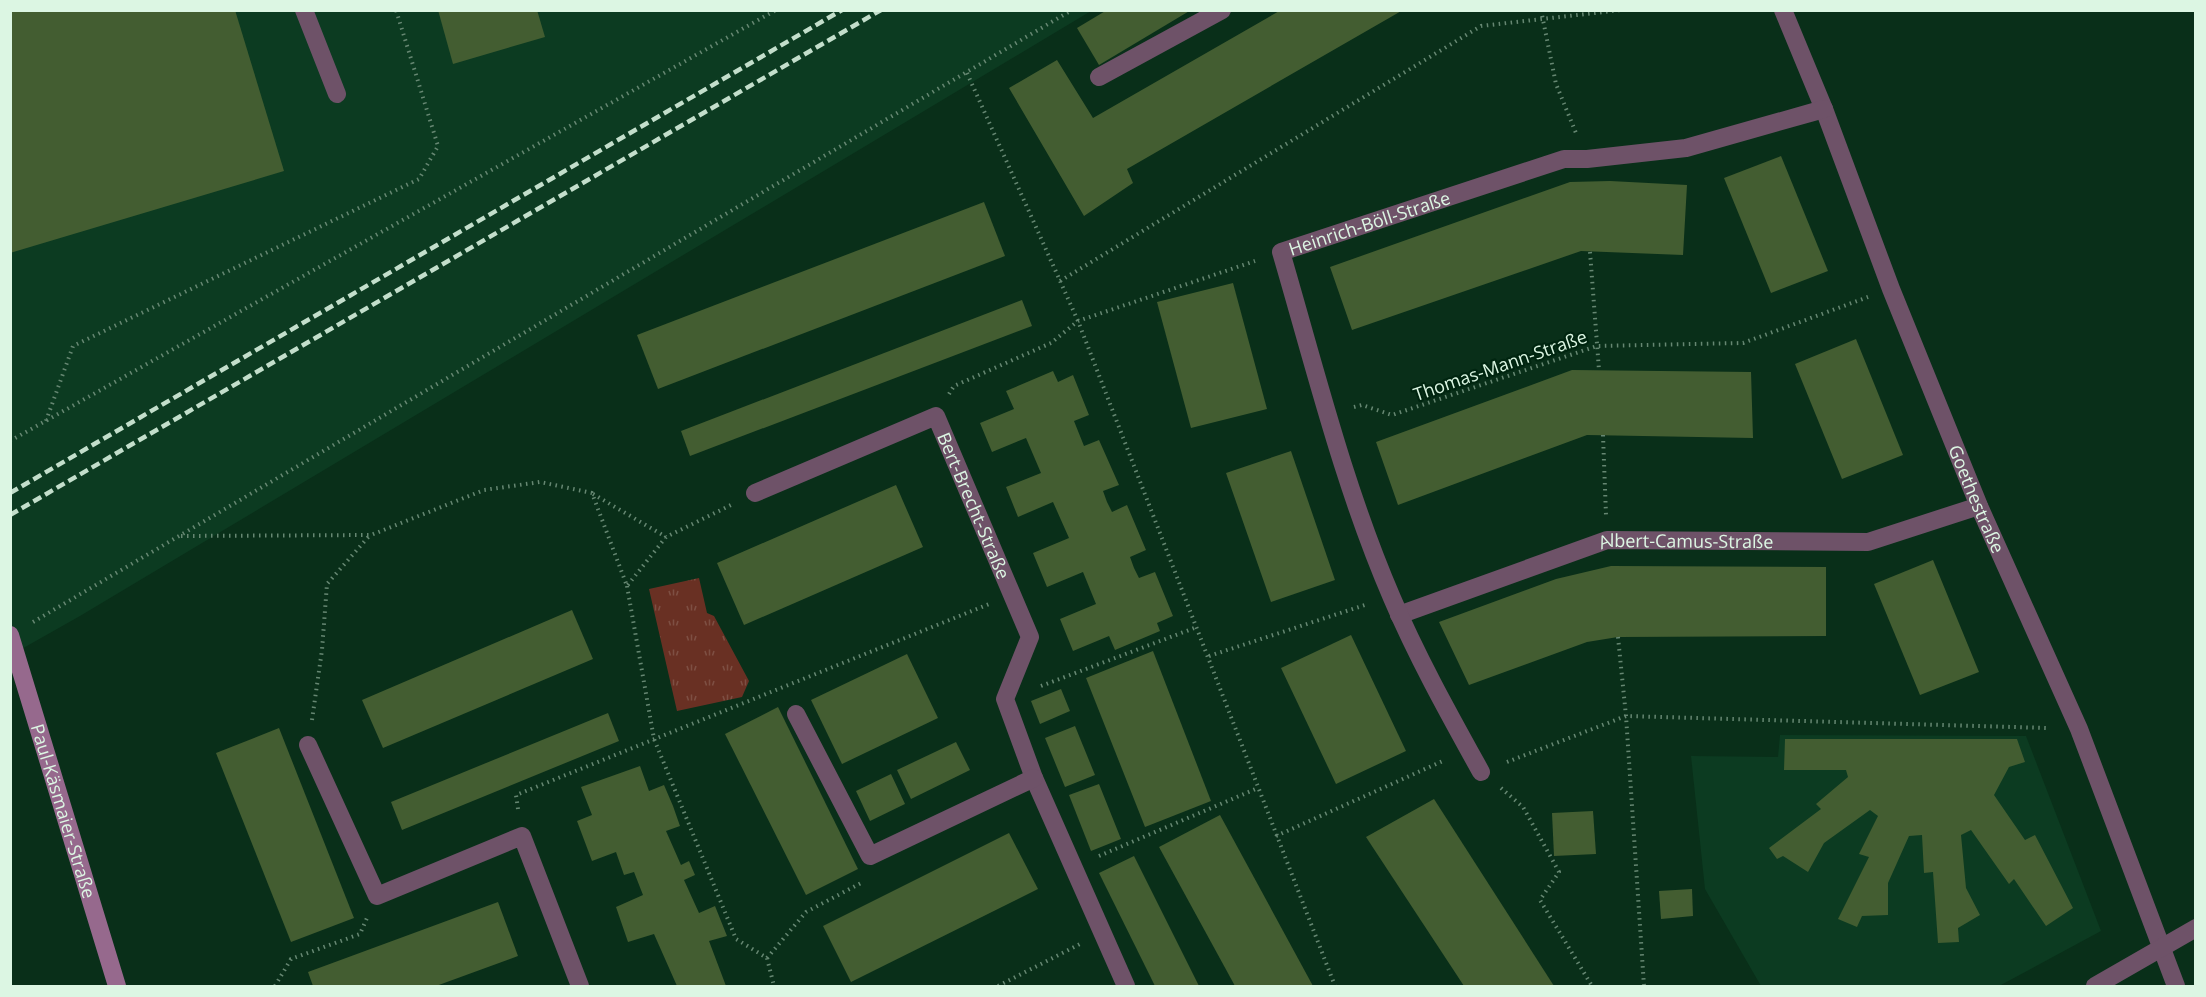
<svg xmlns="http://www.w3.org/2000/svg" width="2206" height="997" viewBox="0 0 2206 997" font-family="'Open Sans',sans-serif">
  <defs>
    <pattern id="park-tufts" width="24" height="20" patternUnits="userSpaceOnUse" patternTransform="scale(1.5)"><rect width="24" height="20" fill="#693023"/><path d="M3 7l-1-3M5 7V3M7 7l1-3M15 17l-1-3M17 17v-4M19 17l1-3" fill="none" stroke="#7e4f43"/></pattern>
  </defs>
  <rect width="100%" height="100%" fill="#092f19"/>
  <!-- built -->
  <g fill="#0c3b21">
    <path d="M11 11H1091L80 616 11 655Z"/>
    <path d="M1780 735 2026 736 2101 931 1999 986H1761L1705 889 1691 756 1778 757Z"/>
  </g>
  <!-- park -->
  <path fill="url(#park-tufts)" d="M699 578 707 613 714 616 749 681 742 697 677 711 649 589Z"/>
  <!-- building -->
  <g fill="#435d31">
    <path d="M10 10H235L284 171 10 253Z"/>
    <path d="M438 10H537L545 37 453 64Z"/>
    <path d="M1107 10H1191L1099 65 1077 28Z"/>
    <path d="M1281 10H1403L1127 169 1133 183 1084 216 1009 88 1057 60 1093 118Z"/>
    <path d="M1781 156 1828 271 1771 293 1724 178Z"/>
    <path d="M1610 181 1687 185 1683 255 1581 251 1352 330 1330 267 1570 182Z"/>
    <path d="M984 202 1005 256 658 389 637 335Z"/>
    <path d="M1233 283 1267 409 1191 428 1157 302Z"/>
    <path d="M1022 300 1032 326 690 456 681 431Z"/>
    <path d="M1856 339 1903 455 1842 479 1795 364Z"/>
    <path d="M1572 370 1751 372 1753 438 1587 435 1398 505 1376 442Z"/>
    <path d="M1053 371 1058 382 1073 375 1089 415 1074 421 1084 446 1099 440 1119 485 1103 491 1107 502 1112 512 1127 505 1146 550 1130 557 1134 568 1139 578 1155 572 1173 616 1157 623 1160 631 1115 650 1109 636 1073 651 1060 619 1096 604 1083 572 1047 587 1033 553 1069 538 1053 502 1018 517 1006 487 1041 473 1026 438 992 452 980 423 1014 409 1006 391Z"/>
    <path d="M1291 451 1335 580 1271 602 1226 473Z"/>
    <path d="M896 485 923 547 744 625 717 563Z"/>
    <path d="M1933 560 1979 672 1920 695 1874 584Z"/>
    <path d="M1611 566 1826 567V636L1618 637 1587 642 1469 685 1439 622 1556 579Z"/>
    <path d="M572 610 593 659 383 748 362 700Z"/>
    <path d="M1351 635 1406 751 1336 784 1281 668Z"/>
    <path d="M1153 651 1211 801 1145 827 1086 678Z"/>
    <path d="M907 654 938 718 842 764 811 700Z"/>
    <path d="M1061 689 1070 711 1040 724 1031 701Z"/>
    <path d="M778 707 858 869 806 895 725 734Z"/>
    <path d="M608 713 619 741 402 830 391 802Z"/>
    <path d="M1075 726 1095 775 1065 787 1045 738Z"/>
    <path d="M279 728 354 918 291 942 216 753Z"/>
    <path d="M1785 739H2017L2025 762 2009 767 1994 795 2025 840 2035 835 2073 908 2046 926 2014 879 2009 884 1971 830 1961 835 1966 888 1980 915 1958 928 1959 942 1938 943 1933 872 1924 873 1922 835 1909 836 1888 883V915L1862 916 1857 927 1838 919 1869 857 1859 854 1878 816 1870 810 1824 843 1808 872 1783 856 1777 859 1769 848 1821 809 1816 804 1848 777 1846 770H1784Z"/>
    <path d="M956 742 970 770 911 799 897 770Z"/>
    <path d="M640 766 649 791 664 785 673 806 680 826 666 831 681 865 689 861 695 875 684 880 699 913 715 906 727 936 709 941 726 986H677L654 934 628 942 616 907 643 895 634 872 624 875 616 852 592 861 577 821 592 815 581 787Z"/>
    <path d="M891 774 905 804 870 821 856 791Z"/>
    <path d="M1099 784 1121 839 1091 851 1069 795Z"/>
    <path d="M1434 799 1554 986H1464L1366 837Z"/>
    <path d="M1593 811 1596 854 1554 856 1552 813Z"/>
    <path d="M1220 815 1313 986H1235L1159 847Z"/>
    <path d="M1009 833 1038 889 851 982 823 926Z"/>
    <path d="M1134 856 1199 986H1155L1099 873Z"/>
    <path d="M1692 889 1693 916 1661 919 1659 891Z"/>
    <path d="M498 902 518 956 436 986H313L308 972Z"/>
  </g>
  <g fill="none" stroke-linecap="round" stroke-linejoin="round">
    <!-- path -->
    <g stroke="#668772" stroke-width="4" stroke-dasharray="1.5 4.5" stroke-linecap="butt">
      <path d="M1541 10 1556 84 1576 133"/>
      <path d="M967 73 1078 321 1335 986"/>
      <path d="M1590 252 1599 370"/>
      <path d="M1060 281 1481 26 1621 10"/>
      <path d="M949 394 954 386 1051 343 1078 321 1255 261"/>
      <path d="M1354 407 1362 405 1392 415 1597 346 1743 343 1868 297"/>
      <path d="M46 421 73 346 419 179 438 146 396 10"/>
      <path d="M1603 435 1606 515"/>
      <path d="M10 441 776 10"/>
      <path d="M593 494 666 537"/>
      <path d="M181 536 371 535 484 490 540 482 592 493 627 586 666 537 731 505"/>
      <path d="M627 586 654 739 736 939 767 958 774 986"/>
      <path d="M33 622 1072 10"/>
      <path d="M1618 637 1626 716 1644 986"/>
      <path d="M1209 656 1368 604"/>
      <path d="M1041 686 1197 627"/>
      <path d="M312 720 322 650 327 584 370 535"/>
      <path d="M1507 762 1626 716 2048 728"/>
      <path d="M1501 788 1523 807 1559 872 1540 900 1592 986"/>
      <path d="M518 809 516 795 989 604"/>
      <path d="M1276 836 1445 760"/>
      <path d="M1099 856 1258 788"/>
      <path d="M767 958 806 912 863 882"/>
      <path d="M275 986 291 959 360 934 367 918"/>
      <path d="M998 986 1080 944"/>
    </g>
    <!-- lane -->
    <path stroke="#6e5268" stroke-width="18" d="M304 10 337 94"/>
    <!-- street -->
    <g stroke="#6e5268" stroke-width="18">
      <path id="s1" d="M1783 10 1824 109 1891 289 1979 506 2079 729 2176 986"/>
      <path d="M1099 77 1222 10"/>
      <path id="s2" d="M755 493 936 416 1030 637 1005 699 1034 778 1126 986"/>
      <path id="s3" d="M1399 615 1607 540 1868 542 1979 506"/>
      <path d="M796 714 870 856 1034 778"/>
      <path d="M308 745 377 896 522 836 580 986"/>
      <path id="s4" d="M1481 772C1450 716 1417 657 1392 598 1344 487 1315 368 1281 252L1564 159H1587L1686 148 1824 109"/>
      <path d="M2095 986 2196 928"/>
    </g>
    <!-- secondary -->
    <path stroke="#96698d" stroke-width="18" id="s5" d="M10 635 117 986"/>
    <!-- rail -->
    <g stroke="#c3decb" stroke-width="4.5" stroke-dasharray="9 4.5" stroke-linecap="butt">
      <path d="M10 493 842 10"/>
      <path d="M10 515 881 10"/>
    </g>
  </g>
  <g text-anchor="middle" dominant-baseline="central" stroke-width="4.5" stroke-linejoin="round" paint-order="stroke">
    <!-- street labels -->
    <g font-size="18" fill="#dcf6e3" stroke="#002510">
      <text stroke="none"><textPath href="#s4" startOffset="652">Heinrich-Böll-Straße</textPath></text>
      <text transform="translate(1500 365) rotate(-19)">Thomas-Mann-Straße</text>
      <text stroke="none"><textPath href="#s1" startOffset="526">Goethestraße</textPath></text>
      <text stroke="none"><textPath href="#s2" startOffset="294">Bert-Brecht-Straße</textPath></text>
      <text stroke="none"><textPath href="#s3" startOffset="300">Albert-Camus-Straße</textPath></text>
      <text stroke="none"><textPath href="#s5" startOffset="184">Paul-Käsmaier-Straße</textPath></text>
    </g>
  </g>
  <!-- border -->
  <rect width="2206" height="997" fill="none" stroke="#dcf6e3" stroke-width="24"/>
</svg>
